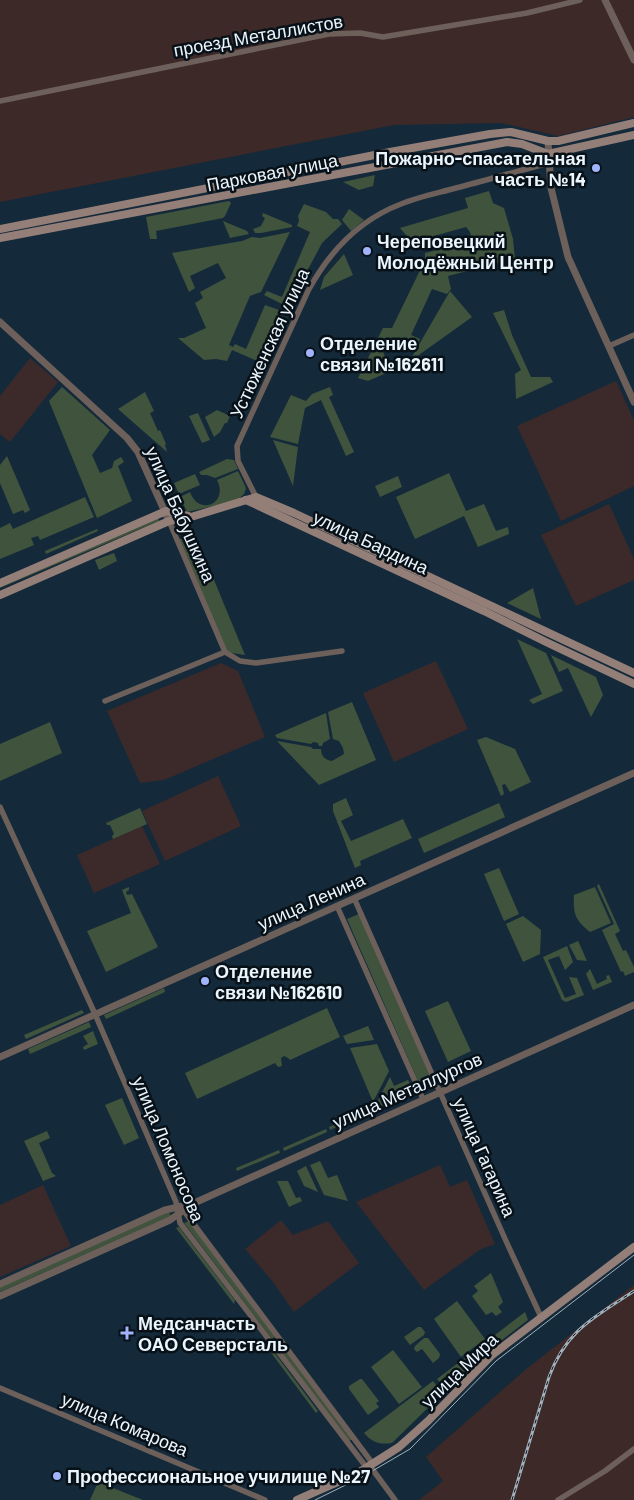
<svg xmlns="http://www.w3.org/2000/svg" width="634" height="1500" viewBox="0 0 634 1500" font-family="Barlow,sans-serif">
  <rect width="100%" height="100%" fill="#142a3a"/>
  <!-- industrial -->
  <g fill="#3d2927">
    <path d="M0 0H634V117L558 136 501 123 394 125 0 202Z"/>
    <path d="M634 1285V1500H419L443 1481 426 1457 525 1370Z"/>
  </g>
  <!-- education -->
  <g fill="#3c292a">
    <path d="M30 358 58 382 10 442 0 434V396Z"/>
    <path d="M616 381 634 420V486L561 521 517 426Z"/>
    <path d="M609 504 634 559V580L576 606 541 535Z"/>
    <path d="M436 661 468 729 394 762 363 693Z"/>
    <path d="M221 663 238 671 265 737 164 780 140 783 107 711Z"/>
    <path d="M218 776 241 826 165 861 142 811Z"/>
    <path d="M142 826 160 864 94 893 77 855Z"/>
    <path d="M440 1165 450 1187 467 1180 495 1244 481 1249 424 1290 356 1202Z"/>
    <path d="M43 1185 71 1246 0 1277V1205Z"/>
    <path d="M281 1220 293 1235 328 1221 359 1263 294 1312 273 1282 245 1249Z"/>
  </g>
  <!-- green -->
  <g fill="#40533d">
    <path d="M375 175 373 186 359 190 343 182Z"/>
    <path d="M489 191 493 203 504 208 513 239 515 259 448 276 451 289 447 294 432 289 411 335 420 339 415 347 397 345 383 352 391 371 368 381 358 378 383 328H392L425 260V253L472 241 470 232 466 227 412 242 400 228 468 208 465 198Z"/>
    <path d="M229 201 231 203 225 216 223 218 156 231 157 239H150L146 217Z"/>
    <path d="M304 204 326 212 333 219H338L342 224 322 243 288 307 264 295 267 291 282 297 310 232 297 226 299 221 298 216Z"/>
    <path d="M349 209 364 220 351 231 342 220Z"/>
    <path d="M263 213 292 225V227L261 233H255L253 229 261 226 265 218 262 216Z"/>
    <path d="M223 221 247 231 249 234 230 238Z"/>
    <path d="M290 232 261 292 250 296 229 345 233 347 235 344 246 349 265 305 285 312 262 361 255 360 232 350 227 361 216 359 204 360 178 338H184L206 328 195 303 203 298 200 292 226 278 218 263 190 276 195 288 189 292 172 253 242 241 252 237 260 238Z"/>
    <path d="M344 254 353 275 320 290 324 277Z"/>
    <path d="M450 291 472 317 409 362Z"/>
    <path d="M504 310 512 335 531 377H550L553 382 516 399 515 374 521 370 493 313Z"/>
    <path d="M62 387 110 430 92 455 100 473 112 468 114 461 121 457 124 462 118 466 132 501 97 518 49 401Z"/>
    <path d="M330 387 333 395 329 397 354 452 346 456 321 400 305 408 298 444 270 437 291 395 306 401 312 394Z"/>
    <path d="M145 392 154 411 150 413 158 431 160 430 166 444 165 445 167 452 118 409Z"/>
    <path d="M217 410 230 416 227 423H225L220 432 214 437 205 417Z"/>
    <path d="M198 413 210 440 202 443 189 416Z"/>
    <path d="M273 440 298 447 293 486Z"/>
    <path d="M7 456 30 510 25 513 23 510 13 514 0 483V465Z"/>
    <path d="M227 459 234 460 238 469 215 478 207 475H201L199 472Z"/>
    <path d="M238 471 246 488 244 494 236 501 187 512 180 497 190 492C199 517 229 503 217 480Z"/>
    <path d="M449 473 466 511 484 504 496 531 508 527 509 534 478 547 464 516 415 539 396 497Z"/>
    <path d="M195 474 200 485 179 494 174 483Z"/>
    <path d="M398 476 402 487 380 497 375 486Z"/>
    <path d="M85 497 94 517 40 540 38 536 31 538 34 545 0 559V528L10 523 13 529Z"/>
    <path d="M158 516 159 521 0 588V584Z"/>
    <path d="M97 529 98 531 46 554 45 551Z"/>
    <path d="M195 534 245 655 225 652 177 540Z"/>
    <path d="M114 553 117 561 99 570 95 560Z"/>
    <path d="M533 588 541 619 507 603Z"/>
    <path d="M517 639 546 653 563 691 533 704 529 700 542 694Z"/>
    <path d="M551 655 596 677 603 695 591 717 568 668 559 672Z"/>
    <path d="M352 702 376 760 319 785 277 741 311 747 313 749H321C321 756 325 760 332 761L344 754 343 748 339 741 333 739 328 712Z"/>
    <path d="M326 713 330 739 323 743 322 746H319L318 743 313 742 311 744 277 738 275 735Z"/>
    <path d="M50 722 62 753 0 781V744Z"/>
    <path d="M486 737 515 749 531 782 510 792 505 784 502 785 504 794 501 796 477 740Z"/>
    <path d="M346 798 353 815 341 821 351 841 403 819 412 838 360 861 361 865 355 868 333 811V804Z"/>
    <path d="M499 803 505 817 424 853 418 839Z"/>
    <path d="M140 808 147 824 113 839 112 836 114 834 110 825H107L106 823Z"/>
    <path d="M499 868 519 914 504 921 484 874Z"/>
    <path d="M599 884 620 931 615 934 623 951 626 950 634 967V972L625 976 623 971 621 972 602 930 614 924 597 886Z"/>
    <path d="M129 887V890L126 892 127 895 132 894 158 947 106 972 87 931 131 913 122 890Z"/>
    <path d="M595 887 611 923 590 932C575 920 573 914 574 895Z"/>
    <path d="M359 914 434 1084 422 1090 347 919Z"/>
    <path d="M523 916 541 930 540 954 523 962 506 924Z"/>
    <path d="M578 941 579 943 587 961 577 960 569 945Z"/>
    <path d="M567 946 573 962 565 970 559 956 548 960 565 998 576 994 569 977 577 978 584 995 566 1002 562 1000 543 957Z"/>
    <path d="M590 969 597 984 607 979 606 976 609 975 612 982 593 990 586 974Z"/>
    <path d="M164 988 165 992 106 1019 104 1015Z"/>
    <path d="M448 1001 471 1051 448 1062 425 1011Z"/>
    <path d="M327 1008 340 1037 290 1060 288 1058 284 1056 281 1058 282 1066 278 1067 275 1063 197 1099 185 1073Z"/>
    <path d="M82 1010 84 1013 26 1039 24 1035Z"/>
    <path d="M89 1022 91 1027 30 1054 28 1049Z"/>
    <path d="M368 1026 374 1040 347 1044 343 1036Z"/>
    <path d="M93 1031 98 1044 84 1050 83 1047 88 1044 83 1036Z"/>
    <path d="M377 1044 389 1071 373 1102 350 1048Z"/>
    <path d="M390 1077 394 1086 408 1080 415 1093 381 1108 379 1104 375 1106Z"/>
    <path d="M122 1098 139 1138 124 1145 105 1105Z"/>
    <path d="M372 1108 373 1111 330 1130 329 1127Z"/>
    <path d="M326 1129 327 1132 284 1151 283 1148Z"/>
    <path d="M47 1131 50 1138 39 1143 52 1173 56 1176 43 1181 24 1141Z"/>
    <path d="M279 1150 280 1153 237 1171 236 1168Z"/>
    <path d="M320 1161 328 1178 337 1175 348 1201 324 1195 310 1165Z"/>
    <path d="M306 1166 318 1192 304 1186 297 1171Z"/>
    <path d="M277 1181H288L296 1198 300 1197 302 1201 289 1207Z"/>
    <path d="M169 1212 171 1216 0 1292V1287Z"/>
    <path d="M189 1221 275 1337 272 1339 184 1223Z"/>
    <path d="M179 1227 235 1300 234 1304 176 1228Z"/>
    <path d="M491 1273 503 1302 498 1307 502 1312 496 1316 492 1312 486 1315 472 1296 478 1291 474 1286Z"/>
    <path d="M457 1301 485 1339 461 1357 434 1319Z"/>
    <path d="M525 1312 528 1320 494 1346 446 1390 437 1379Z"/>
    <path d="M418 1327H421L425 1332 424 1335 410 1345 404 1337Z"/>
    <path d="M424 1338H428L440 1354 439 1358 433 1363 422 1349 417 1352 414 1349 415 1346Z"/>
    <path d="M279 1341 353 1439 349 1441 275 1344Z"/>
    <path d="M268 1344 318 1411 316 1413 266 1346Z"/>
    <path d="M393 1350 422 1387 399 1404 371 1367Z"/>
    <path d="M360 1379H362L379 1401 376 1403 379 1407 368 1415 349 1389V1386Z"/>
    <path d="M433 1381 443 1393 392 1443C379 1445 372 1442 364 1433Z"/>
    <path d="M98 1482 143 1500H90Z"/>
  </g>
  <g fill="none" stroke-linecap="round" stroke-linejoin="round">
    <!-- minor -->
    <g stroke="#6d605b" stroke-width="5.5">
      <path d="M0 101 329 34 360 33 383 37 527 13 580 0"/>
      <path d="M609 346 634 335"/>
      <path d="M256 497 238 461 237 446 308 291C329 252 359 220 401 204 418 197 438 193 456 188 487 180 518 171 549 163"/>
      <path d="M169 521 225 652"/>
      <path d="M225 652 240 661 256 663 342 651"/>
      <path d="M105 701 225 652"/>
      <path d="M0 807 95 1014 176 1202 180 1223 367 1468"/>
      <path d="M354 898 506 1241 541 1317"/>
      <path d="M337 906 423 1099"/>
      <path d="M181 1207 373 1464"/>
      <path d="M0 1388 265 1500"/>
      <path d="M370 1466 395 1500"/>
      <path d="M558 1500 605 1471 634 1449"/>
    </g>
    <!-- tertiary -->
    <g stroke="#6d605b" stroke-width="7">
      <path d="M605 0 634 60"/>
      <path d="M548 141 551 188 568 257 634 402"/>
      <path d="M0 322 127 438 138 452 169 521"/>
      <path d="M0 1057 634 773"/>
      <path d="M0 1284 165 1210 192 1204 634 1005"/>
      <path d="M0 1296 170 1220 188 1207"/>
    </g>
    <!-- secondary -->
    <g stroke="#947f78" stroke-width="8">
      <path d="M0 229 390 152 490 134 511 132 548 141H558L634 123"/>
      <path d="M0 238 507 142 522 144 548 154 634 135"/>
      <path d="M246 500 484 611 546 642 634 684"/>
      <path d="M0 583 166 511 188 516"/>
      <path d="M0 595 169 521 191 517 256 497 294 513 634 673"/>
      <path d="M297 1500 358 1473 399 1447 428 1421 492 1355 634 1247"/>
    </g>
    <!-- tram -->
    <path stroke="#a1b0ba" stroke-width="1" d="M315 1500 362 1477 410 1449 496 1361 634 1255"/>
    <defs>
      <path id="rail" d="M512 1500 549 1377C566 1330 595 1317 634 1291"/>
    </defs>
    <!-- rail casing -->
    <use href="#rail" stroke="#a1b0ba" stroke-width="3"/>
    <!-- rail -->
    <use href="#rail" stroke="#081118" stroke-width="1" stroke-dasharray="4" stroke-linecap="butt"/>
  </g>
  <!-- markers -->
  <g fill="#a1b3fd" stroke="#081118" stroke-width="2">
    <circle cx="596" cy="168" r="5"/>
    <circle cx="367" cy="251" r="5"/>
    <circle cx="310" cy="353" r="5"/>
    <circle cx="205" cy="981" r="5"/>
    <path d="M124.5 1325.5h5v5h5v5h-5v5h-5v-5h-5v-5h5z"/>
    <circle cx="57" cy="1476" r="5"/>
  </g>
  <g text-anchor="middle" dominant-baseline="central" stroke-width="5" stroke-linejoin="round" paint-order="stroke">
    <!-- street labels -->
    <g font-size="18" fill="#eaf5fd" stroke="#081118">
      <text transform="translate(258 35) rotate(-10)">проезд Металлистов</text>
      <text transform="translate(272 172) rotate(-11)">Парковая улица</text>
      <text transform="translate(269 343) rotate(-65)">Устюженская улица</text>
      <text transform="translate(181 514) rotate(66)">улица Бабушкина</text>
      <text transform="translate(371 542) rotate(25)">улица Бардина</text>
      <text transform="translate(311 901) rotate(-24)">улица Ленина</text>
      <text transform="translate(407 1090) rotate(-24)">улица Металлургов</text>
      <text transform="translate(169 1149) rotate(67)">улица Ломоносова</text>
      <text transform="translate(485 1157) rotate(66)">улица Гагарина</text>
      <text transform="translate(459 1370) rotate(-44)">улица Мира</text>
      <text transform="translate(125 1424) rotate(23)">улица Комарова</text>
    </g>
    <!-- poi labels -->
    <g font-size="18" font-weight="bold" fill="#eaf5fd" stroke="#081118" text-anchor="start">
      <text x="586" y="158" text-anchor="end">Пожарно-спасательная<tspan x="586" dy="21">часть №14</tspan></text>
      <text x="377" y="241">Череповецкий<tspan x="377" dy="21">Молодёжный Центр</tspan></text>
      <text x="320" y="343">Отделение<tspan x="320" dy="21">связи №162611</tspan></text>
      <text x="215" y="971">Отделение<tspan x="215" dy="21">связи №162610</tspan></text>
      <text x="138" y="1323">Медсанчасть<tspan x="138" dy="21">ОАО Северсталь</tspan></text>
      <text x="67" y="1476">Профессиональное училище №27</text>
    </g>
  </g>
</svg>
